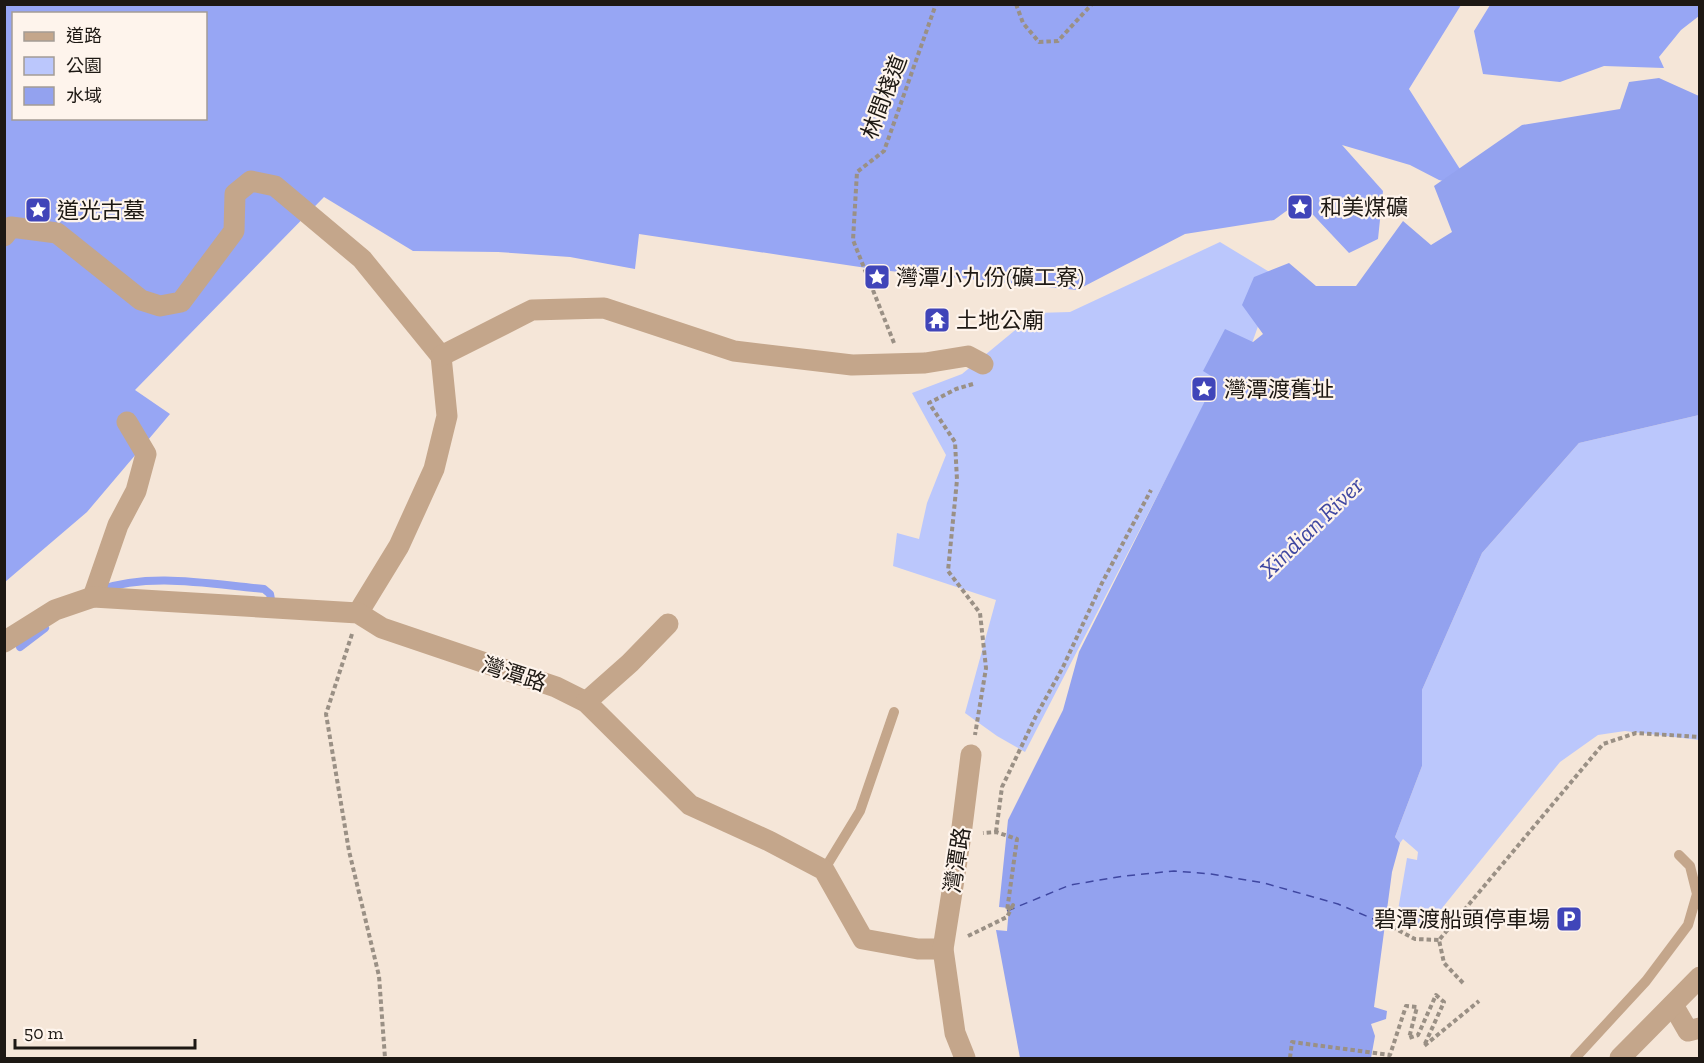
<svg xmlns="http://www.w3.org/2000/svg" width="1704" height="1063" viewBox="0 0 1704 1063" font-family="'Zilla Slab','Noto Sans TC',serif">
  <rect width="100%" height="100%" fill="#f5e6d8"/>
  <!-- green -->
  <g fill="#bbc7fc">
    <path d="M1220 242 1276 276 1237 385 1199 415 1025 752 997 736 965 713 996 600 893 566 897 533 919 539 927 503 946 455 912 393 962 374 1036 313 1070 312Z"/>
    <path d="M1699 415V740L1625 731 1598 735 1560 762 1426 928 1397 916 1407 858 1417 860 1418 852 1403 839 1400 843 1395 837 1422 766V690L1482 553 1579 443Z"/>
  </g>
  <!-- forest -->
  <g fill="#97a6f4" fill-rule="evenodd">
    <path d="M5 5H1461L1409 89 1472 188 1439 180 1410 165 1342 145 1383 191 1378 239 1349 253 1300 201 1274 220 1185 234 1077 290 880 270 639 234 635 269 570 257 498 252 413 251 324 197 135 390 170 414 87 512 5 582ZM14 14H206V118H14Z"/>
    <path d="M1490 5H1699V16L1681 30 1659 57 1664 68 1604 66 1560 82 1483 74 1474 31Z"/>
  </g>
  <!-- water -->
  <path fill="#93a2ef" d="M1659 78 1699 96V415L1579 443 1482 553 1422 690V766L1395 837 1400 843 1392 872 1374 1007 1387 1011 1386 1019 1371 1024 1375 1036 1371 1058H1020L996 930 1007 931 1009 908 999 907 1008 820 1063 710 1079 652 1216 379 1203 371 1225 329 1253 342 1263 334 1242 305 1254 277 1289 263 1316 286H1356L1403 221 1431 245 1452 232 1434 186 1522 125 1620 109 1629 82Z"/>
  <g fill="none" stroke-linecap="round" stroke-linejoin="round">
    <!-- stream -->
    <g stroke="#93a2ef" stroke-width="8">
      <path d="M99 590C151 572 209 584 264 589L270 594 272 605"/>
      <path d="M20 647 45 628"/>
    </g>
    <!-- ferry -->
    <path stroke="#3f47a1" stroke-width="1.5" stroke-dasharray="8 6" stroke-linecap="butt" d="M1007 911 1070 885 1124 876 1174 871 1211 874 1264 883 1338 904 1392 927"/>
    <!-- path -->
    <g stroke="#9a9085" stroke-width="4" stroke-dasharray="4.5 3" stroke-linecap="butt">
      <path d="M1016 4 1023 23 1039 42 1058 41 1092 4"/>
      <path d="M894 343 853 240 857 172 884 151 936 4"/>
      <path d="M973 384 956 389 929 403 955 442 957 480 948 571 980 613 986 668 975 735"/>
      <path d="M352 634 326 714 349 851 379 976 385 1058"/>
      <path d="M996 832 1002 787 1036 716 1063 667 1102 583 1151 490"/>
      <path d="M1392 927 1415 939 1439 940"/>
      <path d="M968 936 1007 917 1013 905 1007 911 1017 839 996 832 983 833"/>
      <path d="M1463 983 1444 963 1439 940 1603 744 1636 733 1700 737"/>
      <path d="M1290 1058 1292 1042 1390 1055 1406 1006 1417 1007 1409 1038 1418 1035 1436 995 1444 1002 1424 1046 1479 1001"/>
    </g>
    <!-- lane -->
    <g stroke="#c4a68b" stroke-width="10">
      <path d="M824 870 860 811 894 712"/>
      <path d="M1575 1058 1646 981 1688 925 1697 894 1690 866 1679 855"/>
    </g>
    <!-- street -->
    <g stroke="#c4a68b" stroke-width="21">
      <path d="M4 236 11 227 57 233 141 300 160 306 181 302 234 231 235 194 251 181 275 186 362 259 441 356 447 416 434 469 399 546 358 613"/>
      <path d="M441 356 532 310 604 308 734 351 852 365 925 363 968 356 983 364"/>
      <path d="M93 597 118 525 136 491 146 454 127 422"/>
      <path d="M4 642 55 610 93 597 358 613 382 628 556 687 586 702 690 805 769 841 824 870 863 939 918 949H943"/>
      <path d="M586 702 630 663 668 624"/>
      <path d="M1673 1005 1688 1031 1700 1028"/>
      <path d="M965 1058 955 1033 943 949 961 835 971 755"/>
      <path d="M1620 1058 1700 977"/>
    </g>
  </g>
  <!-- icons -->
  <defs>
    <symbol id="sight-square" viewBox="-11 -11 22 22"><rect x="-9" y="-9" width="18" height="18" rx="4" fill="#4045b9" stroke="#fef4ec"/><path d="M0-6L1.8-2.2L6-1.7L2.9 1.2L3.7 5.4L0 3.3L-3.7 5.4L-2.9 1.2L-6-1.7L-1.8-2.2Z" fill="#fff"/></symbol>
    <symbol id="temple-square" viewBox="-11 -11 22 22"><rect x="-9" y="-9" width="18" height="18" rx="4" fill="#4045b9" stroke="#fef4ec"/><path d="M0-6L5-2H3V0L6.5 2.5H4V6H1.5V3h-3V6H-4V2.5H-6.5L-3 0V-2H-5Z" fill="#fff"/></symbol>
    <symbol id="parking-square" viewBox="-11 -11 22 22"><rect x="-9" y="-9" width="18" height="18" rx="4" fill="#4045b9" stroke="#fef4ec"/><path d="M-3.5-5.5H1a3.5 3.5 0 0 1 0 7H-1V5.5H-3.5ZM-1-3.4V-.6H.8a1.4 1.4 0 0 0 0-2.8Z" fill="#fff"/></symbol>
  </defs>
  <g fill-rule="evenodd">
    <use href="#sight-square" x="1285" y="192" width="30" height="30"/>
    <use href="#sight-square" x="23" y="195" width="30" height="30"/>
    <use href="#sight-square" x="862" y="262" width="30" height="30"/>
    <use href="#temple-square" x="922" y="305" width="30" height="30"/>
    <use href="#sight-square" x="1189" y="374" width="30" height="30"/>
    <use href="#parking-square" x="1554" y="904" width="30" height="30"/>
  </g>
  <g text-anchor="middle" dominant-baseline="central" stroke-width="4.5" stroke-linejoin="round" paint-order="stroke">
    <!-- street labels -->
    <g font-size="22" fill="#1d1813" stroke="#fef4ec">
      <text transform="translate(884 97) rotate(-69)">林間棧道</text>
      <text transform="translate(514 674) rotate(18)">灣潭路</text>
      <text transform="translate(957 860) rotate(-81)">灣潭路</text>
    </g>
    <!-- poi labels -->
    <g font-size="22" fill="#1d1813" stroke="#fef4ec" text-anchor="start">
      <text x="1320" y="207">和美煤礦</text>
      <text x="57" y="210">道光古墓</text>
      <text x="896" y="277">灣潭小九份(礦工寮)</text>
      <text x="956" y="320">土地公廟</text>
      <text x="1224" y="389">灣潭渡舊址</text>
      <text x="1550" y="919" text-anchor="end">碧潭渡船頭停車場</text>
    </g>
    <!-- water labels -->
    <g font-size="24" font-style="italic" fill="#3f47a1" stroke="#fef4ec">
      <text transform="translate(1311 527) rotate(-44)">Xindian River</text>
    </g>
  </g>
  <!-- border -->
  <rect width="1704" height="1063" fill="none" stroke="#1d1813" stroke-width="12"/>
  <!-- legend -->
  <rect x="12" y="12" width="195" height="108" fill="#fef4ec" stroke="#a49c95" stroke-width="1.5"/>
  <rect x="24" y="32" width="30" height="9" fill="#c4a68b" stroke="#a49c95" stroke-width="1.5"/>
  <text x="66" y="42" font-size="18" fill="#1d1813">道路</text>
  <rect x="24" y="57" width="30" height="18" fill="#bbc7fc" stroke="#a49c95" stroke-width="1.5"/>
  <text x="66" y="72" font-size="18" fill="#1d1813">公園</text>
  <rect x="24" y="87" width="30" height="18" fill="#93a2ef" stroke="#a49c95" stroke-width="1.5"/>
  <text x="66" y="102" font-size="18" fill="#1d1813">水域</text>
  <!-- scale -->
  <path d="M15 1039v9h180v-9" fill="none" stroke="#1d1813" stroke-width="3"/>
  <text x="24" y="1039" font-size="18" fill="#1d1813" stroke="#fef4ec" stroke-width="4.5" paint-order="stroke">50 m</text>
</svg>
